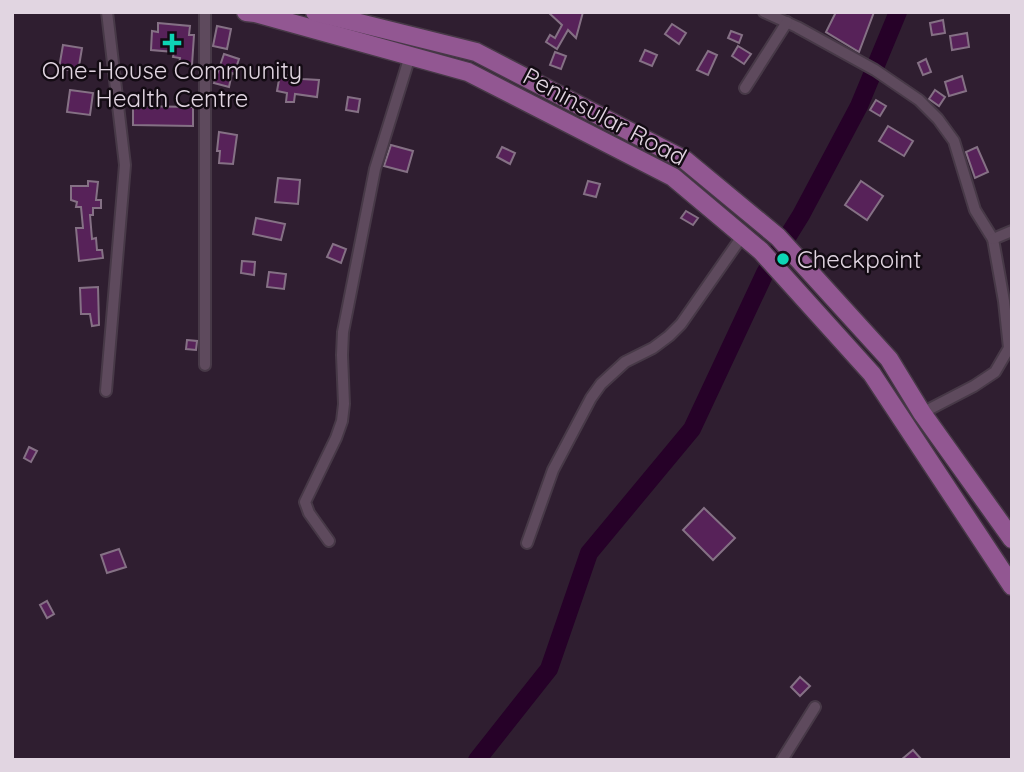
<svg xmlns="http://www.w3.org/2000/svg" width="1024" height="772" viewBox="0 0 1024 772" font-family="Quicksand,sans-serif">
  <rect width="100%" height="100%" fill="#2f1e30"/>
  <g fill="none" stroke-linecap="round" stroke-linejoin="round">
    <!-- river -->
    <path stroke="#260128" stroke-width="18" d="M477 760 549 669 589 553 692 429 765 273 801 215 859 106 898 12"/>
  </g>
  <!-- building -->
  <g fill="#572259" stroke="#857185" stroke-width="2">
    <path d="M548 12H583L576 38 568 30 557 49 546 42 550 35 555 38 562 25Z"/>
    <path d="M836 12H874L859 52 826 32Z"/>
    <path d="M943 20 945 33 932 35 930 23Z"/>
    <path d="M158 23 190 26 189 35H194L192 65 179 64 180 58 173 57 174 52 151 50 152 31 158 32Z"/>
    <path d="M672 24 686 33 679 44 665 34Z"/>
    <path d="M217 26 231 29 227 49 213 46Z"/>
    <path d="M731 31 742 35 739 43 728 38Z"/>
    <path d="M967 33 969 47 952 50 950 36Z"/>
    <path d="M63 45 82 48 78 72 59 68Z"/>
    <path d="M738 46 751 54 744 64 732 56Z"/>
    <path d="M645 50 657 55 652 66 640 61Z"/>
    <path d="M708 51 717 55 708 75 697 70Z"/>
    <path d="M555 52 566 56 561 69 550 65Z"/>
    <path d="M224 54 239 59 234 74 232 73 229 87 214 83Z"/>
    <path d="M926 59 931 72 923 75 918 63Z"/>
    <path d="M280 74 302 79 319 80 317 97 295 94 294 102H286L287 93 277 91Z"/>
    <path d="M962 76 966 91 949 96 945 82Z"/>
    <path d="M70 90 93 93 90 115 67 112Z"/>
    <path d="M935 90 945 97 939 106 929 99Z"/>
    <path d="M348 97 360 99 358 112 346 110Z"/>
    <path d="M876 100 886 106 880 116 870 110Z"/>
    <path d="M133 106 193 107V126L133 125Z"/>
    <path d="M888 126 913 141 904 156 879 141Z"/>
    <path d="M219 132 237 135 233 164 219 163 220 151H217Z"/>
    <path d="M391 145 413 151 407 172 384 166Z"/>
    <path d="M502 147 515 153 510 164 497 157Z"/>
    <path d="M977 147 988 172 975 178 966 152Z"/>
    <path d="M278 178 300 180 298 204 275 202Z"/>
    <path d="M88 181 98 182 96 200H101V208H93V215H90L92 239 96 238 97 250H102L103 258 79 261 76 228H83L81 207H76L77 202 71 200V186H88Z"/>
    <path d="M588 181 600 184 596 197 584 194Z"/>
    <path d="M861 181 883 196 867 220 845 205Z"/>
    <path d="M686 211 698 218 693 225 681 218Z"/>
    <path d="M256 218 285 224 281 240 253 234Z"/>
    <path d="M333 244 346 249 341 263 327 257Z"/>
    <path d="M242 261 255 262 254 275 241 273Z"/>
    <path d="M269 272 286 274 284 289 267 287Z"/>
    <path d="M98 287 99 325 92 326 90 314H81L80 288Z"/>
    <path d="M187 340 197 341 196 350 186 349Z"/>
    <path d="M29 447 37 451 31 462 24 458Z"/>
    <path d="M704 508 735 538 713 560 683 530Z"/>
    <path d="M119 549 126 567 107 573 101 555Z"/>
    <path d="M47 601 54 614 47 618 40 605Z"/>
    <path d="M800 677 810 686 800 696 791 687Z"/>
    <path d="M913 750 922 760H901Z"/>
  </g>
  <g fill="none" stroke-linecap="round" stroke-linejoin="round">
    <defs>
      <g id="street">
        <path d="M764 12 797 27 875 70 919 100 938 119 954 141 975 210 993 239 1004 301 1009 348 995 372 974 386 922 413"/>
        <path d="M745 88 787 22"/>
        <path d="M993 239 1012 231"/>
        <path d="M205 365V12"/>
        <path d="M106 391 125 165 107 12"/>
        <path d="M329 541 309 513 305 502 336 438 342 421 344 404 342 355 343 332 375 169 410 56"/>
        <path d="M527 543 553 470 591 398 601 384 625 362 653 348 669 336 681 324 743 235"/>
        <path d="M782 760 815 707"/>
      </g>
      <g id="primary">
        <path d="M246 12 255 13 468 72 673 177 761 251 872 374 1012 586"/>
        <path d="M315 12 476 52 685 160 778 237 889 359 922 413 1012 539"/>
      </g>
    </defs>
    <!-- street casing -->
    <use href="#street" stroke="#473947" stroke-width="14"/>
    <!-- primary casing -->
    <use href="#primary" stroke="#473947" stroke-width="21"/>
    <!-- street -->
    <use href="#street" stroke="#5e4a5d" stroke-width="10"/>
    <!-- primary -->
    <use href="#primary" stroke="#925792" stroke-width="18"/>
  </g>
  <!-- markers -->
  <g fill="#0dd5b5" stroke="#130b13" stroke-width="2.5">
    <path d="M168.5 32.5h7v7h7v7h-7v7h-7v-7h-7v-7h7z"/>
    <circle cx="783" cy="259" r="7"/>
  </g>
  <g text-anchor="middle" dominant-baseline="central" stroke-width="5" stroke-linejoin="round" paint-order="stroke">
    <!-- poi labels -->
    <g font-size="24" fill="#e1d5e1" stroke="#130b13">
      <text x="172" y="70">One-House Community<tspan x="172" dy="28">Health Centre</tspan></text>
      <text x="797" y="259" text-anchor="start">Checkpoint</text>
    </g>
    <!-- street labels -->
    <g font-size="24" fill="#e1d5e1" stroke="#130b13">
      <text transform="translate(605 116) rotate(28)">Peninsular Road</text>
    </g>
  </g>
  <!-- border -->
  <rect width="1024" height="772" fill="none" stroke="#e1d5e1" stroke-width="28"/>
</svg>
